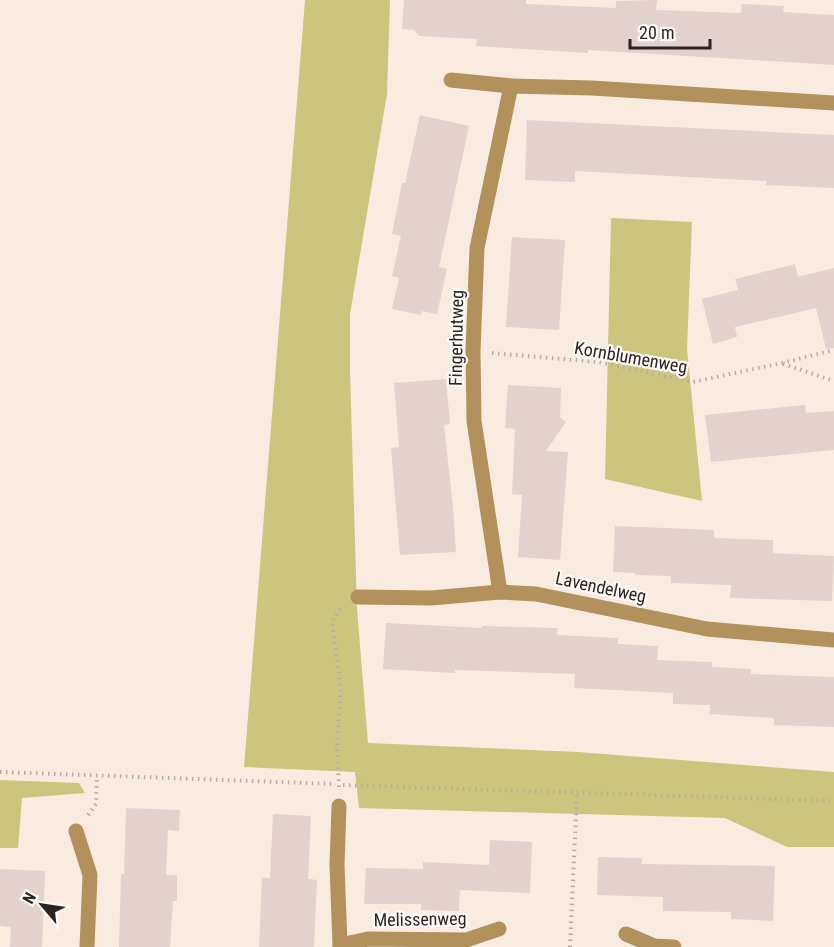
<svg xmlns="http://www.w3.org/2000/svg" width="834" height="947" viewBox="0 0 834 947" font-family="'Roboto Condensed',sans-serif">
  <rect width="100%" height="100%" fill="#faebe1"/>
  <!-- green -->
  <g fill="#ccc57d">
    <path d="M305 0H390L387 94 350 314V371L357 609 368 743 578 752 834 772V847H787L725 818 359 808 355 772 244 767Z"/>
    <path d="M611 218 692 222 687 349 702 501 605 479Z"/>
    <path d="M0 780 79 783 85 793 22 798 18 848H0Z"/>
  </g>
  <!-- building -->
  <g fill="#e3d1cd">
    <path d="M404 0H526V4L616 8V1L657 0 656 10 741 13 742 4 784 6 783 12 834 15V65L588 50V53L476 46 477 39 419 36 414 30 402 29Z"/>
    <path d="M420 115 469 126 439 267 447 269 437 314 422 311 421 315 392 309 399 278 392 276 401 236 392 234 402 183H405Z"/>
    <path d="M527 120 834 135V188L766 185V181L575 171V182L525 180Z"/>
    <path d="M512 237 565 240 559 330 506 327Z"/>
    <path d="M795 264 798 277 834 268V348L826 349 816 308 735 327 737 337 713 344 702 299 738 290 735 279Z"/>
    <path d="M446 379 450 424 444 425 453 507 456 552 400 555 391 448 399 447 394 383Z"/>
    <path d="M508 385 561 388 560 417 566 422 546 451 568 452 560 560 518 557 522 495 512 494 515 429 505 428Z"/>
    <path d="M805 405 806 413 834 411V450L711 462 705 415Z"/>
    <path d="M615 526 714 530V538L773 540V553L834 556 832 601 730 598 731 585 671 583V576L635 575V573L613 572Z"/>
    <path d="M386 623 482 628V626L558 628 557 635 618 638V644L658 646 657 660 712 662V667L751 669V674L834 677V727L774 725V718L709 714 710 705 673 704V693L574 688 575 674 455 670V673L383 669Z"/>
    <path d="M126 808 180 810 179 831 168 830 166 875H177V901H173L170 947H119L121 874H124Z"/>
    <path d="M273 814 311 816 308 879 317 880 314 947H259L262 878H270Z"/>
    <path d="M490 840 532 842 530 893 460 890 459 911 421 910V904H364L366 868 423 869V862L489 865Z"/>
    <path d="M598 857 642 858 641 864 775 866 773 921 731 919V912L663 911V897L597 895Z"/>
    <path d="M0 869 45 871 42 947H10L11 927 0 926Z"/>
  </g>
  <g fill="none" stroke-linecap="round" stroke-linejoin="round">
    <!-- path -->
    <g stroke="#b8aca4" stroke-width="4" stroke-dasharray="1.5 4.5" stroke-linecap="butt">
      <path d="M492 353 598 362 693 382 782 363 834 350"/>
      <path d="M783 364 834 381"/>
      <path d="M0 772 336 784"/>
      <path d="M343 785 834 801"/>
      <path d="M339 787 337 741 341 690 332 621 342 606"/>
      <path d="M88 815 96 804 97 776"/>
      <path d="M570 947 577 791"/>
    </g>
    <!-- minor -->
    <g stroke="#b2915d" stroke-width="15">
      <path d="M451 80 511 86"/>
      <path d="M500 592 474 421 473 351 477 248 511 86 592 88 834 103"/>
      <path d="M358 597 431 598 500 592 536 594 707 629 834 640"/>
      <path d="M339 806 337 865 340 945"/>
      <path d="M76 831 90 875 87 947"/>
      <path d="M626 934 654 946 674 947"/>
      <path d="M340 947V945L368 939 466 940 499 929"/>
    </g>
  </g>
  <g text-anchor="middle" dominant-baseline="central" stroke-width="4.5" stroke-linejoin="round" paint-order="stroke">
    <!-- street labels -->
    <g font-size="18" fill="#2b2521" stroke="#fefbf9">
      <text transform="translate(456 338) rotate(-89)">Fingerhutweg</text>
      <text transform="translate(631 357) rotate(10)">Kornblumenweg</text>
      <text transform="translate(601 587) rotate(12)">Lavendelweg</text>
      <text transform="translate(420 919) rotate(-1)">Melissenweg</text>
    </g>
  </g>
  <!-- north arrow -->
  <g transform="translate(42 905) rotate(299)" stroke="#fefbf9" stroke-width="4.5" paint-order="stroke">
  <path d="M0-4.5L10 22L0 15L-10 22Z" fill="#2b2521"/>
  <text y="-9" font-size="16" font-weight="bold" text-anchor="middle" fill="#2b2521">N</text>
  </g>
  <!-- scale -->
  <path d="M630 39v9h80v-9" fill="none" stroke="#2b2521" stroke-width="3"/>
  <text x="639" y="39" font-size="18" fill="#2b2521" stroke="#fefbf9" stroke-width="4.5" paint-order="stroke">20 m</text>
</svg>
